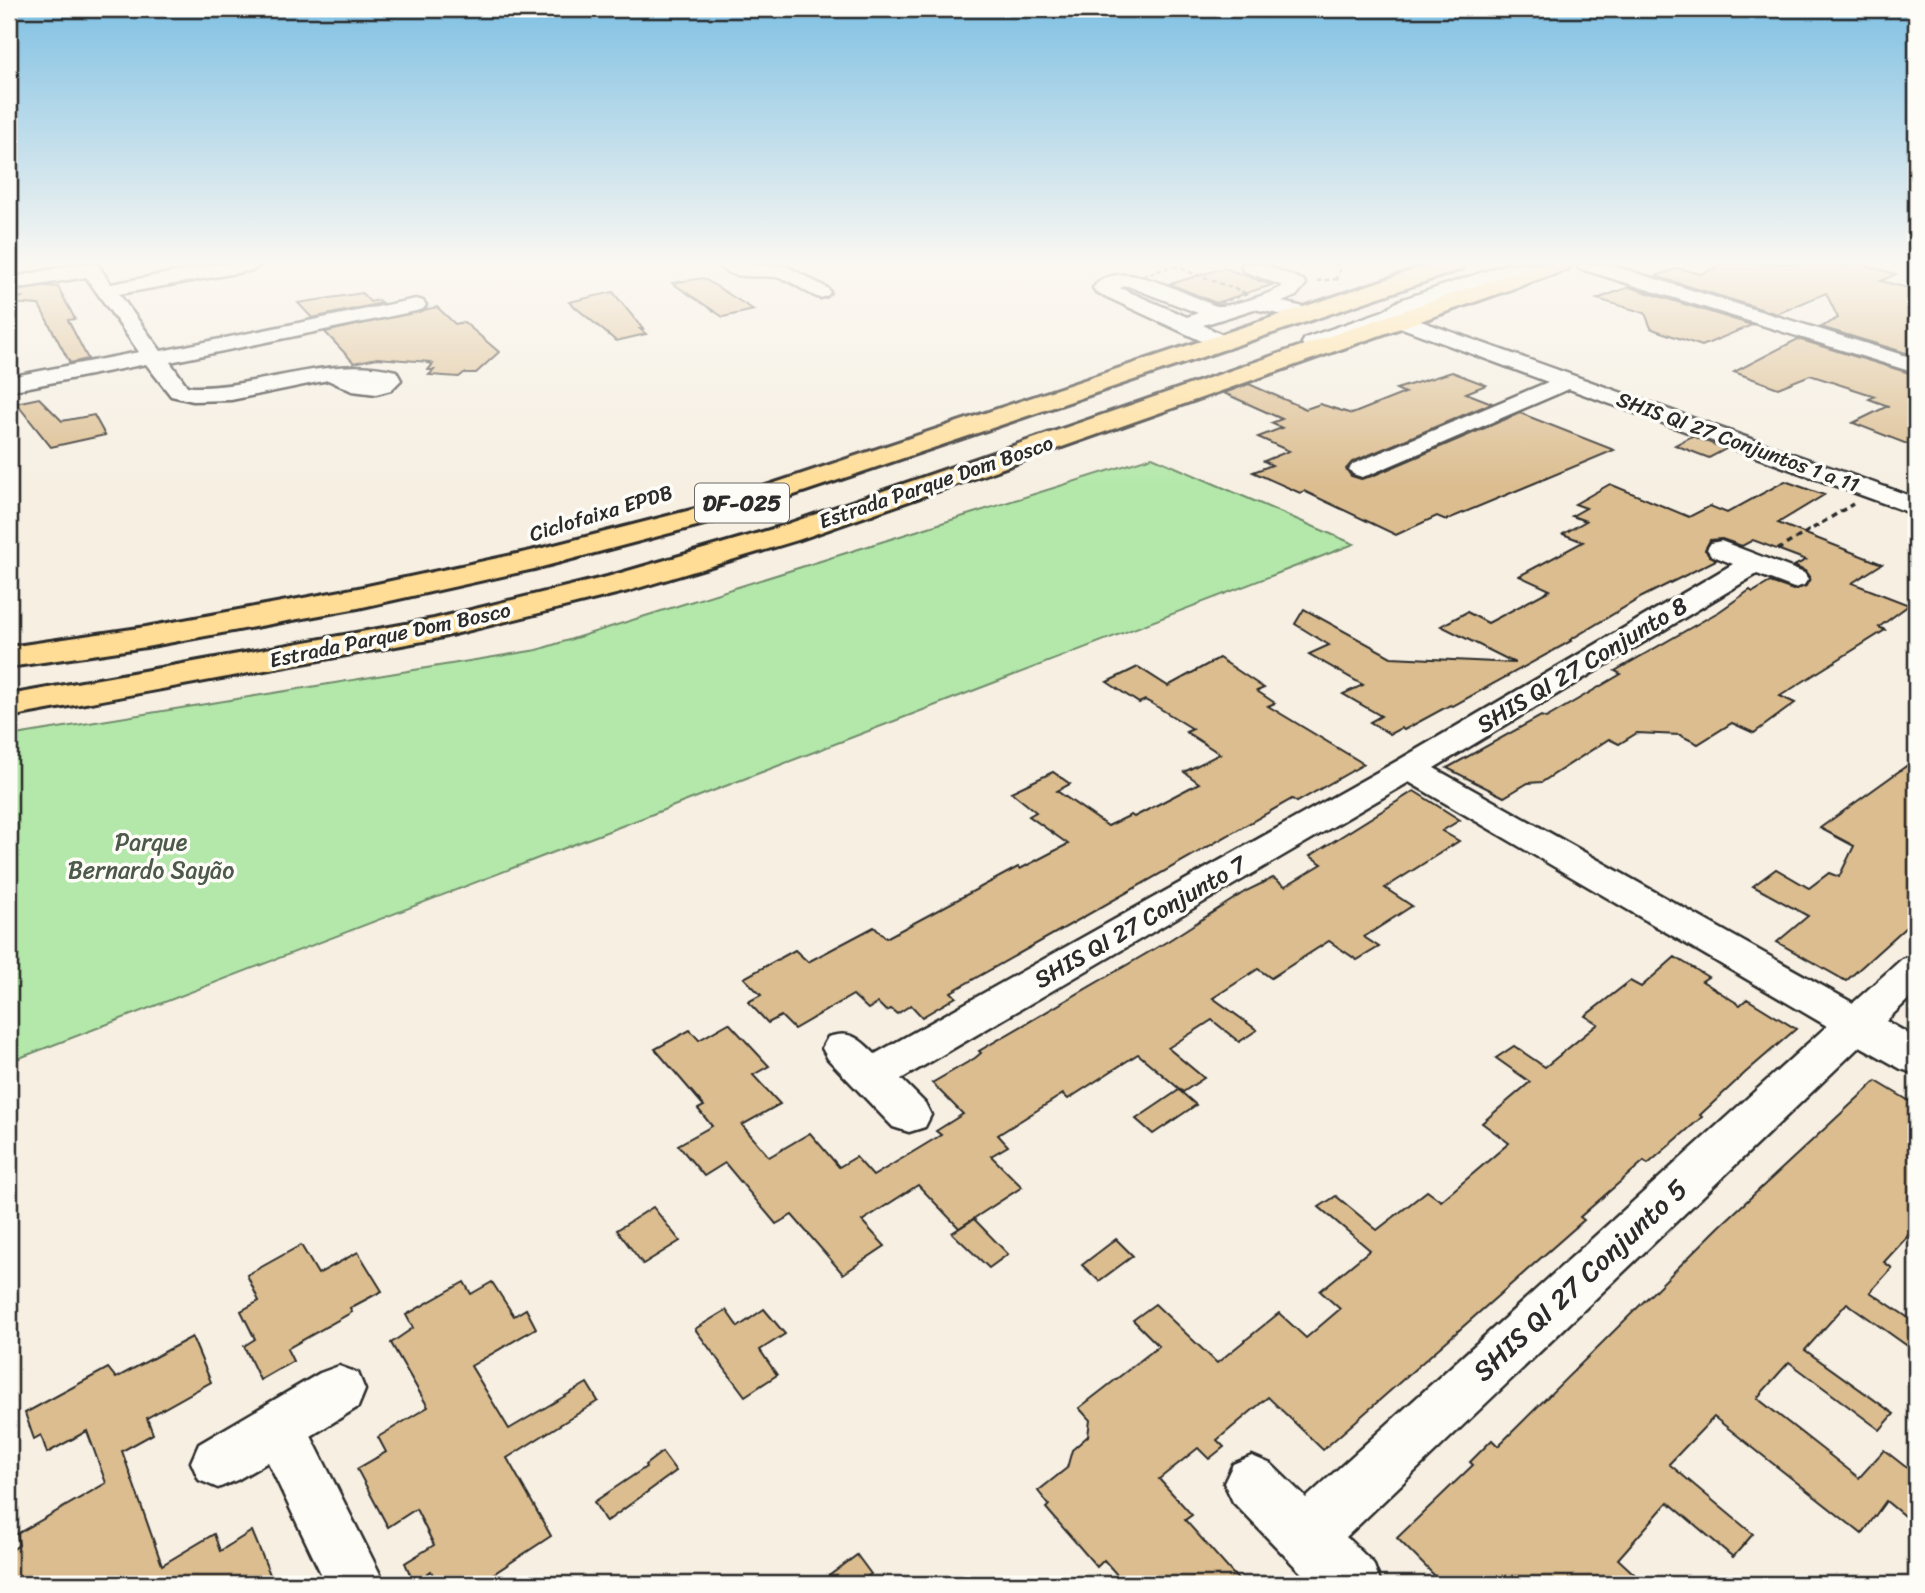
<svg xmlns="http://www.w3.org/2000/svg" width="1925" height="1593" viewBox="0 0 1925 1593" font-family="Sriracha,sans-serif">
  <rect width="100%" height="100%" fill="#f6efe2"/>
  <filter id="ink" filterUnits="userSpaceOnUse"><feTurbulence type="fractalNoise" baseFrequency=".0143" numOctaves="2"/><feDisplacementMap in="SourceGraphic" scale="14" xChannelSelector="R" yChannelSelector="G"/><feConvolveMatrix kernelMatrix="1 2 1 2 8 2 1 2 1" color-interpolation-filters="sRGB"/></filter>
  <g filter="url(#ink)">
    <!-- green -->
    <path fill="#b3e8aa" stroke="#6f8a6a" stroke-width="2" d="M1152 457 1354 544 9 1062V736L537 650Z"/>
    <!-- building -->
    <g fill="#dbbd8f" stroke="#2b2b2b" stroke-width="2">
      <path d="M1718 264H1832L1842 267 1859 264 1896 274 1881 281 1916 290V356L1821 327 1838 318 1826 293 1777 314 1656 276 1678 268 1700 274 1718 267Z"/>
      <path d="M1224 268 1272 285 1216 303 1170 284Z"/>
      <path d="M703 278 754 310 723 317 672 283Z"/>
      <path d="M48 286 58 287 75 319 68 320 88 359 70 363 39 305 10 303 22 297 9 295V292Z"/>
      <path d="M1629 287 1752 325 1702 346 1655 330 1651 328 1645 313 1597 299Z"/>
      <path d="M613 292 643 329H640L646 334 616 341 569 302Z"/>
      <path d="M362 293 370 302 378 300 382 303 312 318 298 303Z"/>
      <path d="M437 307 455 324 464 322 499 352 476 373H464L459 377 429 375 434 370H428L433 364 428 363 430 362 377 358 354 363 325 332Z"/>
      <path d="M1798 339 1916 375V439L1907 444 1853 423 1888 406 1869 399 1875 396 1810 375 1778 388 1734 372Z"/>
      <path d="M1452 372 1486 385 1466 393 1492 403 1352 462 1346 469 1351 476 1361 479 1372 476 1520 413 1614 450 1446 520 1437 516 1396 535 1304 491 1300 493 1253 472 1272 465 1264 461 1289 451 1258 437 1282 428 1271 423 1282 419 1224 393 1249 384 1306 409 1320 404 1352 414 1405 393 1396 389Z"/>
      <path d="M39 398 62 421 94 415 105 435 51 447 16 403Z"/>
      <path d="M1692 436 1726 449 1709 458 1675 445Z"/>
      <path d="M1785 481 1824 495 1778 523 1882 564 1852 583 1909 605 1879 627 1885 630 1780 696 1795 703 1754 733 1732 723 1698 744 1680 735 1637 733 1619 744 1609 739 1542 782 1528 783 1504 797 1447 768 1541 716 1546 718 1621 674 1615 671 1720 611 1750 590 1753 592 1770 582 1793 590 1806 586 1810 578 1805 571 1794 566 1806 560 1753 540 1742 546 1722 539 1710 540 1705 550 1716 560 1642 597 1570 640 1571 641 1453 706 1450 705 1404 730 1401 728 1390 734 1370 722 1381 716 1343 694 1363 685 1309 654 1329 645 1295 624 1304 609 1391 657 1515 663 1441 626 1467 612 1488 623 1550 590 1519 576 1583 542 1563 534 1586 521 1572 516 1586 508 1575 504 1610 484 1689 517 1710 506 1727 513Z"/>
      <path d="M1219 658 1264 688 1257 691 1275 703 1268 706 1364 764 1297 802 1292 799 951 992 956 997 922 1017 911 1005 897 1014 891 1009 886 1011 878 1003 868 1009 853 995 794 1029 781 1016 768 1023 748 1002 761 995 744 978 795 950 808 962 874 927 886 938 1018 867 1020 869 1068 844 1029 816 1036 812 1011 792 1053 772 1070 784 1057 791 1108 826 1131 815 1134 817 1199 783 1184 772 1220 754 1186 732 1193 729 1151 703 1145 700 1139 703 1107 682 1138 667 1168 686Z"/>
      <path d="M1916 759V918L1846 981 1777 942 1808 916 1753 886 1776 869 1809 888 1829 873 1839 877 1854 846 1820 828Z"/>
      <path d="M1414 791 1460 820 1442 831 1459 841 1385 888 1412 906 1364 937 1379 947 1357 960 1329 941 1271 978 1258 969 1213 998 1257 1030 1239 1042 1212 1020 1168 1048 1204 1078 1183 1092 1138 1054 1068 1099 1063 1094 998 1135 1008 1146 991 1156 1022 1187 959 1228 918 1185 862 1221 885 1246 843 1274 792 1215 776 1224 725 1163 704 1176 678 1145 712 1126 698 1109 704 1106 655 1049 690 1030 699 1040 729 1023 769 1066 753 1075 780 1104 742 1125 769 1157 810 1133 839 1167 856 1157 873 1176 941 1135 936 1131 963 1114 932 1083 975 1058 981 1053 979 1051 1168 941 1246 891 1273 878 1285 886 1322 864 1310 856Z"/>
      <path d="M1675 957 1708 977 1702 981 1740 1005 1747 999 1796 1029 1745 1073 1700 1115 1702 1117 1648 1164 1644 1161 1580 1217 1584 1220 1323 1450 1268 1397 1217 1440 1224 1447 1209 1459 1198 1448 1159 1479 1192 1515 1185 1520 1242 1584H1125L1104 1560 1097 1567 1046 1508 1049 1505 1038 1491 1067 1468 1072 1450 1088 1436 1090 1420 1079 1408 1159 1346 1133 1320 1155 1304 1217 1363 1279 1313 1306 1338 1340 1309 1320 1291 1370 1250 1319 1207 1336 1196 1377 1230 1427 1191 1441 1201 1509 1143 1482 1123 1530 1082 1496 1058 1514 1046 1545 1067 1598 1024 1585 1016 1630 981 1641 987Z"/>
      <path d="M1876 1081 1916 1105V1227L1884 1262 1892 1268 1870 1292 1916 1323V1352L1847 1303 1805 1350 1894 1414 1880 1430 1789 1362 1757 1398 1859 1478 1884 1450 1916 1475V1509L1908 1519 1886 1501 1862 1534 1714 1417 1669 1464 1753 1534 1733 1557 1668 1502 1618 1559 1645 1584H1443L1397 1538 1473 1465 1470 1462 1492 1440 1498 1446 1720 1226Z"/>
      <path d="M1179 1090 1196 1105 1153 1134 1136 1119Z"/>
      <path d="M653 1207 680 1241 643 1264 617 1230Z"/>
      <path d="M974 1219 1008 1254 989 1268 952 1233Z"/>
      <path d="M1116 1239 1133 1256 1099 1281 1082 1265Z"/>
      <path d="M301 1245 318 1274 358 1252 382 1291 350 1308 352 1312 287 1349 293 1361 260 1380 244 1346 255 1339 241 1311 259 1301 247 1275Z"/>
      <path d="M464 1282 471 1294 492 1282 514 1316 526 1309 536 1328 471 1366 509 1429 587 1383 598 1401 507 1458 551 1536 478 1584H437L431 1571 414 1583 405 1563 434 1545 416 1509 388 1527 357 1469 386 1452 378 1437 428 1407 391 1343 413 1328 406 1315Z"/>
      <path d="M764 1309 785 1334 760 1350 777 1375 745 1396 695 1329 726 1310 738 1327Z"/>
      <path d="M192 1337 211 1382 147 1418 153 1434 122 1451 162 1565 214 1534 220 1551 252 1531 274 1584H9V1552L19 1545 17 1534 106 1483 87 1431 47 1453 41 1435 34 1439 25 1413 108 1368 116 1378Z"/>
      <path d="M662 1452 676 1471 606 1522 594 1502 646 1467 645 1465Z"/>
      <path d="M857 1555 871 1574 857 1584H818Z"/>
    </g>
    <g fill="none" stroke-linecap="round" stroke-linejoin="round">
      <defs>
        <g id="minor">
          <path d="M78 264H97L111 284 218 264H262L253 270 119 294 161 351 416 299 423 301 426 305 423 309 416 311 170 362 187 386 193 387C262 388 327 354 396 371L401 380 391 390 376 394 352 391 328 380 231 400 193 401 171 396 146 364 9 391V377L139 352 86 277 9 290V278Z"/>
          <path d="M717 264 786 266 827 288 830 292 827 296 820 298C806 294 794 281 780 278 760 273 733 283 717 264Z"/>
          <path d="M1243 264H1262L1303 280 1306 284 1296 296 1282 302 1316 310 1319 314 1316 318 1309 320 1254 309 1203 325 1229 338 1232 343 1229 348 1221 350 1096 292 1093 288C1116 257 1173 289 1200 299 1207 302 1215 307 1221 306 1236 305 1271 294 1283 286L1244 271 1241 267ZM1125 286H1128L1198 313 1187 317 1120 288Z"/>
          <path d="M1507 264H1537L1535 268 1414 308 1404 315 1916 498V515L1569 389 1371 474 1362 477 1353 474 1349 469 1353 464 1548 382 1394 325 1391 322 1313 350 1305 348 1302 343 1305 338 1383 311 1400 300Z"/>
          <path d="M1576 264H1607L1916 359V373L1578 268Z"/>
          <path d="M1721 541 1804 573 1808 579 1804 585 1794 588 1757 574 1434 768 1853 1003 1902 959 1916 955V992L1886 1021 1916 1038V1074L1901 1069 1860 1046 1346 1537 1373 1563 1381 1584H1312L1233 1502 1224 1483 1233 1464 1252 1456 1271 1464 1306 1498 1827 1026 1409 782 901 1079 925 1103 931 1115 925 1127 909 1132 893 1127 828 1059 822 1048 828 1037C850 1030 859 1038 875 1054L1397 761 1733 564 1711 555 1707 549 1711 543Z"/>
          <path d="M339 1366 358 1373 365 1390 358 1407 311 1436 385 1584H326L268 1462 237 1480 218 1488 199 1480 191 1462 199 1444 320 1373Z"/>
        </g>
        <g id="major">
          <path d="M1432 264H1464L1462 269 723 519 534 569 358 608 146 647 9 667V647L146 627 358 588 531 551 703 507Z"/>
          <path d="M1538 264H1570L1568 269 798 540 628 591 434 639 9 717V695L434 619 607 577 776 528Z"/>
        </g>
      </defs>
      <!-- minor casing -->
      <use href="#minor" stroke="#2b2b2b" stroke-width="5"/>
      <!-- major casing -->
      <use href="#major" stroke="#2b2b2b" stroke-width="6"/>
      <!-- path-far1 -->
      <g stroke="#2b2b2b" stroke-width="2.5" stroke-dasharray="4.5 3.5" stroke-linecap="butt">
        <path d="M1335 264 1341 268 1337 277 1339 284"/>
        <path d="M1174 266 1248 294 1214 304 1142 276Z"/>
        <path d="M1317 281 1337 279"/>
      </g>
      <!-- path -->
      <path stroke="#2b2b2b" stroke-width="3.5" stroke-dasharray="6 4.5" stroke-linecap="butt" d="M1777 550 1853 504"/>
      <!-- minor -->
      <use href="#minor" fill="#fdfcf7" fill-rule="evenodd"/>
      <!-- major -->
      <use href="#major" fill="#ffdd96" fill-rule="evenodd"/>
    </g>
  </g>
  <!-- sky -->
  <linearGradient id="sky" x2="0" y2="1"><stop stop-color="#7fc0e3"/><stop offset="0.54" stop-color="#fbf8f2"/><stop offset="1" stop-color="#fbf8f2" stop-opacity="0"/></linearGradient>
  <rect width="1925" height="487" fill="url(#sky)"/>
  <g text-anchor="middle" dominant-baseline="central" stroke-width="7" stroke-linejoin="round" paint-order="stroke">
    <!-- far-street labels -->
    <g font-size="21" fill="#2b2b2b" stroke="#fdfcf7">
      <text transform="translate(1738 442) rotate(20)">SHIS QI 27 Conjuntos 1 a 11</text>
      <text transform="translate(936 482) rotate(-19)">Estrada Parque Dom Bosco</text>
      <text transform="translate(601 513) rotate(-17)">Ciclofaixa EPDB</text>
      <text transform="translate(390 635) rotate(-12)">Estrada Parque Dom Bosco</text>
    </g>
    <!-- shield labels -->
    <rect fill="#fdfcf7" stroke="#6a6a68" stroke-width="2" x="695" y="483.5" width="94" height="39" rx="5"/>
    <g font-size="23" font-weight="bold" fill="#2b2b2b">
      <text x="742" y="503">DF-025</text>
    </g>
    <!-- street labels -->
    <g font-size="24" fill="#2b2b2b" stroke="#fdfcf7">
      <text transform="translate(1582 665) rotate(-31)">SHIS QI 27 Conjunto 8</text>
      <text transform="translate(1140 922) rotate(-30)">SHIS QI 27 Conjunto 7</text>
    </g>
    <!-- park labels -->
    <g font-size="24" fill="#4d5a4b" stroke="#fdfcf7">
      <text x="151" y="842">Parque<tspan x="151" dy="28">Bernardo Sayão</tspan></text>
    </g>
    <!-- near-street labels -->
    <g font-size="28" fill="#2b2b2b" stroke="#fdfcf7">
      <text transform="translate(1580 1280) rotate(-43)">SHIS QI 27 Conjunto 5</text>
    </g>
  </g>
  <!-- margin -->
  <rect width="1925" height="1593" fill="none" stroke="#fdfcf7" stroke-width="35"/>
  <rect x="18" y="18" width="1890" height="1558" fill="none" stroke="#2b2b2b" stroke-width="2.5" filter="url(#ink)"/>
</svg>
